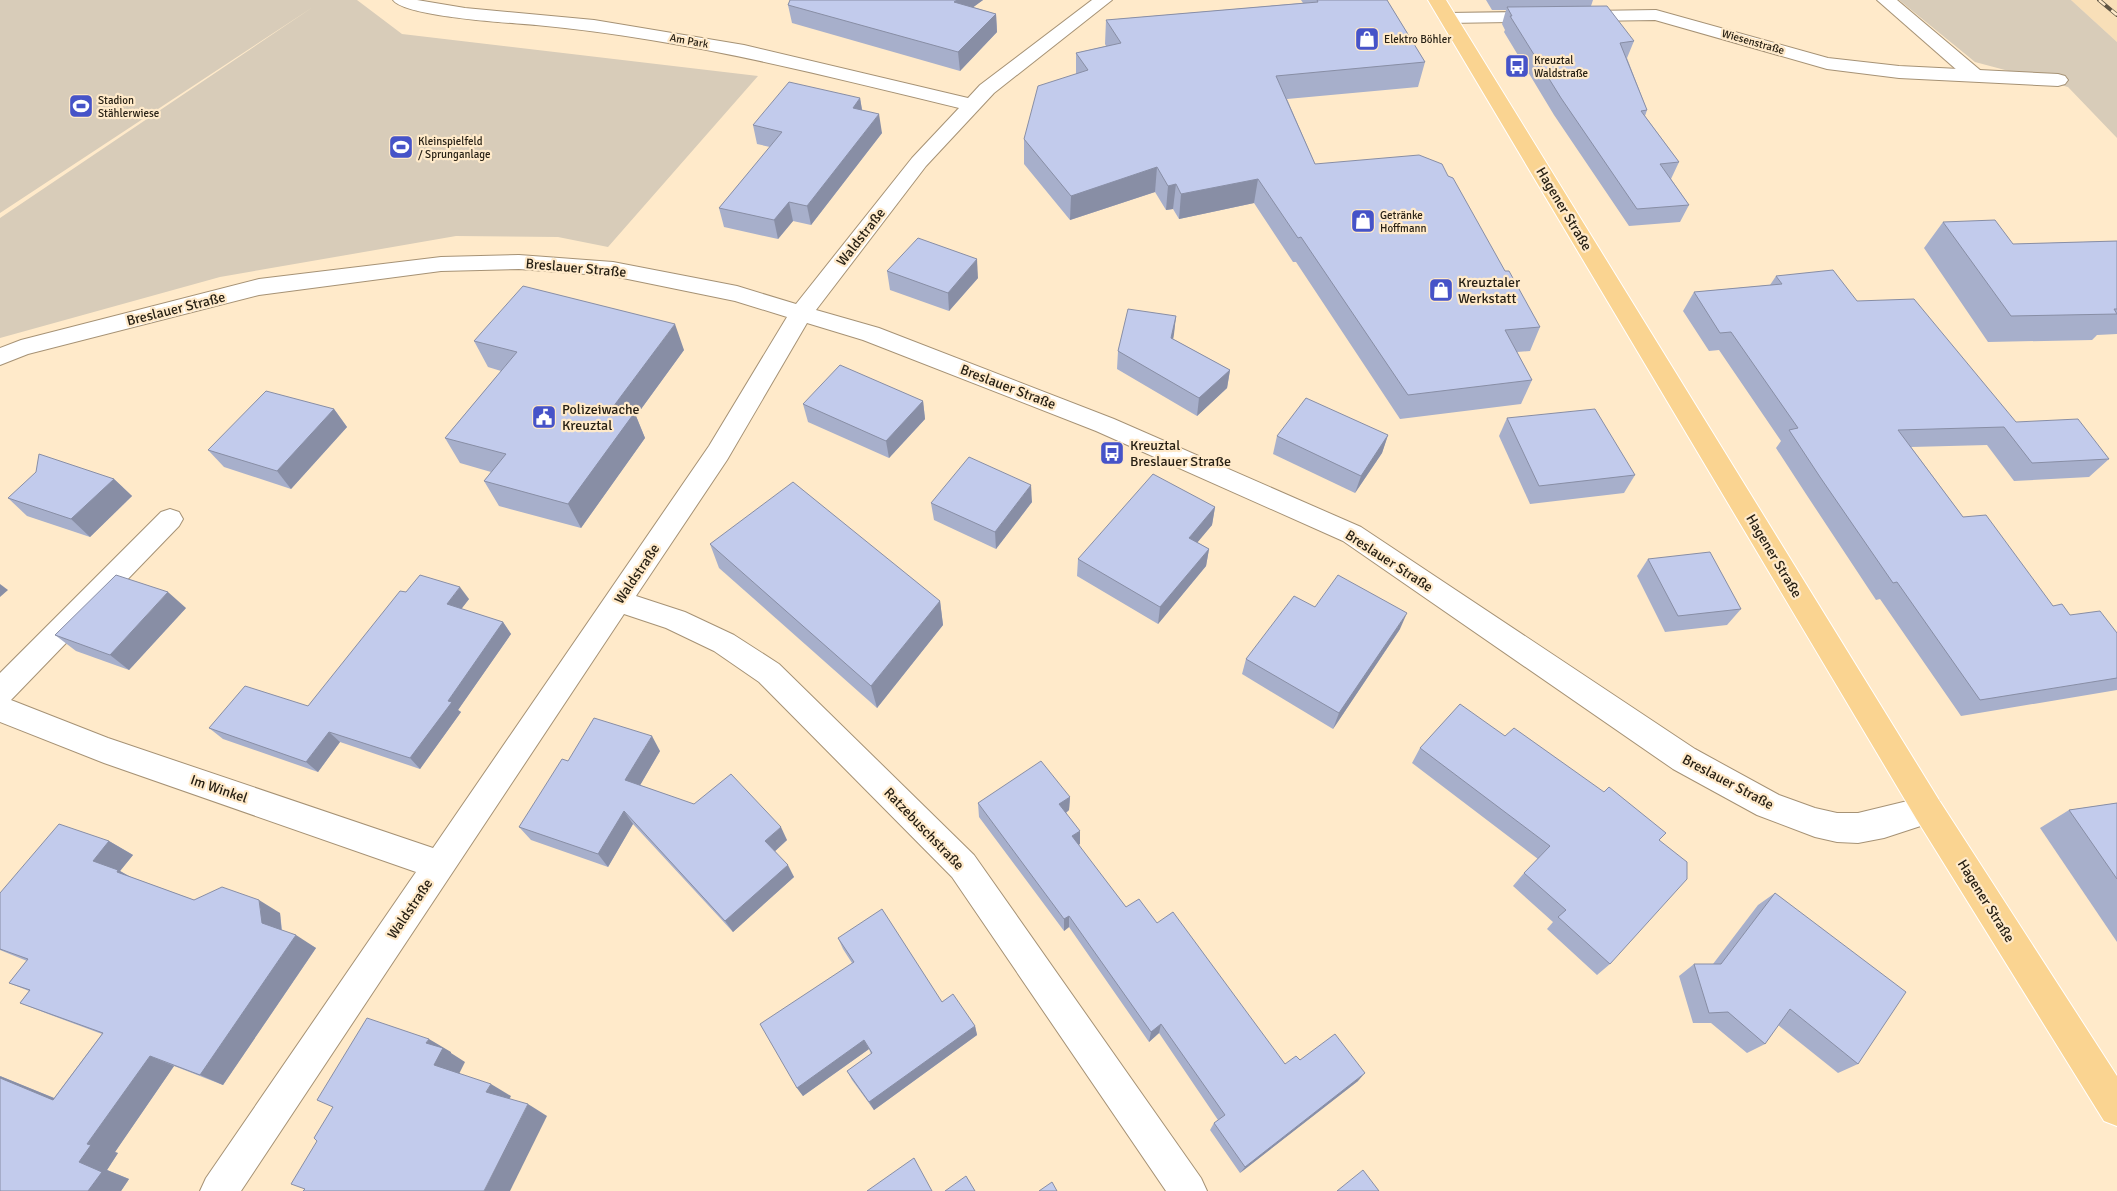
<svg xmlns="http://www.w3.org/2000/svg" width="2117" height="1191" viewBox="0 0 2117 1191" font-family="Signika,sans-serif">
  <rect width="100%" height="100%" fill="#ffeaca"/>
  <!-- built -->
  <path fill="#f8dfb8" d="M2071 0H2117V42Z"/>
  <!-- green -->
  <g fill="#d8ccb9">
    <path d="M0 0H357L402 34 758 76 608 247 558 237 456 236 220 277 0 338V218L313 7 0 213Z"/>
    <path d="M1899 0H2071L2117 42V138L2068 87 1975 62Z"/>
  </g>
  <g fill="none" stroke-linecap="round" stroke-linejoin="round">
    <defs>
      <path id="lane" d="M1877 0H1897L1980 70 1982 74 1980 78H1966Z"/>
      <g id="street">
        <path d="M393 0H417L465 8 594 20 744 45 968 98 980 85 1092 0H1112L994 93 926 166 816 310 879 328 1114 419 1361 527 1695 749 1779 795 1815 808 1837 813H1858L1928 796 1939 800 1943 810 1939 820 1884 838 1858 843 1837 842 1815 837 1757 815 1673 769 1343 541 1096 431 863 340 807 323 727 460 636 596 685 612 734 635 779 664 974 855 1201 1178 1207 1191H1166L952 877 759 682 714 651 666 628 624 614 241 1191H200L206 1178 416 872 104 763 0 722V673L161 512 170 509 179 512 183 519 179 526 11 700 108 738 433 848 709 446 787 317 735 301 613 276 519 269 441 271 259 295 28 354 0 365V348L21 340 259 279 441 257 519 255 613 262 737 286 796 304 912 158 959 108C819 74 680 38 536 25 512 23 405 17 393 0Z"/>
        <path d="M1656 10 1828 58 1899 66 2058 74 2065 76 2068 80 2065 84 2058 86 1899 78 1827 69 1655 20 1448 23 1442 22 1439 18 1442 14 1448 13Z"/>
      </g>
      <path id="primary" d="M1428 0H1446L1939 800 2117 1076V1126L2104 1121 1917 820Z"/>
    </defs>
    <!-- lane casing -->
    <use href="#lane" stroke="#a69275" stroke-width="2"/>
    <!-- street casing -->
    <use href="#street" stroke="#a69275" stroke-width="2"/>
    <!-- primary casing -->
    <use href="#primary" stroke="#fff" stroke-width="2"/>
    <!-- lane -->
    <use href="#lane" fill="#fff" fill-rule="evenodd"/>
    <!-- street -->
    <use href="#street" fill="#fff" fill-rule="evenodd"/>
    <!-- primary -->
    <use href="#primary" fill="#fad491" fill-rule="evenodd"/>
    <defs>
      <path id="rail" d="M2099 0 2117 15"/>
    </defs>
    <!-- rail casing -->
    <use href="#rail" stroke="#5e5443" stroke-width="4"/>
    <!-- rail -->
    <use href="#rail" stroke="#ffeaca" stroke-width="2.5" stroke-dasharray="8" stroke-linecap="butt"/>
  </g>
  <!-- wall -->
  <g fill="#a7afcb">
    <path d="M790 0H983L973 7 996 14 997 32 960 71 792 23 788 5Z"/>
    <path d="M1301 0H1387L1425 62 1418 87 1287 99 1315 164 1448 176 1505 271 1540 327 1530 351 1517 352 1532 380 1521 404 1400 419 1296 262H1293L1254 203 1179 219 1173 209 1166 210 1155 192 1070 220 1024 164V139L1076 74V53L1106 46 1105 44 1106 20 1303 3Z"/>
    <path d="M1486 0H1593L1591 6 1634 41 1627 58 1647 110 1645 116 1679 162 1671 179 1689 205 1680 222 1629 226 1554 115 1504 32 1505 30 1502 24 1506 10H1492Z"/>
    <path d="M860 98 862 110 882 133 811 225 793 221 778 239 724 227 719 208 770 147 757 144 753 125Z"/>
    <path d="M1943 222 2013 244 2117 241V334L2097 335 2092 340 1988 342 1924 248Z"/>
    <path d="M887 271 978 278 949 311 890 290Z"/>
    <path d="M1776 276 1857 301 2016 422 2109 459 2089 477 2014 481 1987 445 1911 447 1963 517 2053 606 2070 615 2117 633V690L1961 716 1880 599 1876 600 1806 494 1776 448 1781 441 1719 350 1709 351 1683 311 1694 292 1770 285Z"/>
    <path d="M1176 316 1173 339 1230 370 1227 388 1197 416 1117 369 1118 351Z"/>
    <path d="M474 341 684 350 636 416 645 438 581 528 499 506 484 481 491 472 460 463 445 438 501 371 488 367Z"/>
    <path d="M923 401 925 419 889 458 808 422 803 404Z"/>
    <path d="M334 409 347 427 291 489 224 467 208 450Z"/>
    <path d="M1507 418 1635 475 1624 493 1530 504 1499 436Z"/>
    <path d="M1388 435 1382 453 1355 493 1273 454 1277 436Z"/>
    <path d="M114 479 132 496 90 537 27 516 8 498Z"/>
    <path d="M1032 502 996 549 934 520 931 503Z"/>
    <path d="M1215 507 1212 525 1197 542 1209 549 1206 566 1158 624 1077 576 1078 559Z"/>
    <path d="M710 544 940 601 943 625 877 708 719 568Z"/>
    <path d="M1648 559 1741 609 1727 625 1665 632 1637 576Z"/>
    <path d="M406 592 469 599 461 609 503 622 511 634 458 710 461 712 420 769 340 742 318 772 223 739 209 728 308 706Z"/>
    <path d="M186 608 129 670 76 651 55 635Z"/>
    <path d="M1400 629 1333 729 1242 674 1246 659Z"/>
    <path d="M1505 736 1659 840 1610 964 1597 975 1547 929 1553 922 1513 886 1524 873 1538 859 1412 763 1420 748Z"/>
    <path d="M660 751 640 785 787 840 775 851 794 877 733 932 633 824 608 867 531 840 519 827 568 761Z"/>
    <path d="M1070 797 1069 810 1066 813 1080 844 1078 845 1126 907 1157 923 1285 1064 1300 1060 1358 1081 1240 1173 1210 1130 1214 1123 1218 1120 1159 1033 1149 1042 1069 927 1064 931 979 817 978 803Z"/>
    <path d="M2117 803V942L2040 828 2069 810Z"/>
    <path d="M109 841 133 855 120 871 131 877 194 900 280 913 282 930 316 948 223 1085 174 1066 115 1152 118 1153 107 1170 129 1179 121 1191 0 1076 54 1098 102 1034 48 1014 20 1003 29 991 9 983 27 961 0 950V893Z"/>
    <path d="M1775 893 1858 1064 1838 1073 1778 1025 1765 1044 1747 1053 1711 1023H1693L1679 976 1694 964H1713L1758 905Z"/>
    <path d="M838 938 942 1002 975 1026 977 1035 874 1110 852 1080 847 1071 871 1054 869 1049 803 1096 797 1088 852 963 843 949Z"/>
  </g>
  <!-- shaded-wall -->
  <g fill="#888ea5">
    <path d="M957 0H983L956 20 954 2Z"/>
    <path d="M996 14 997 32 960 71 958 52Z"/>
    <path d="M860 98 863 116 853 108Z"/>
    <path d="M879 114 882 133 811 225 807 206Z"/>
    <path d="M1157 167 1155 192 1070 220 1071 196Z"/>
    <path d="M1258 179 1254 203 1179 219 1181 194Z"/>
    <path d="M1176 184 1173 209 1166 210 1168 186Z"/>
    <path d="M789 202 793 221 778 239 774 220Z"/>
    <path d="M977 259 978 278 949 311 948 293Z"/>
    <path d="M1176 316 1174 334 1170 356 1171 338Z"/>
    <path d="M675 324 684 350 636 416 645 438 581 528 568 504 613 407Z"/>
    <path d="M1230 370 1227 388 1197 416 1199 398Z"/>
    <path d="M923 401 925 419 889 458 886 441Z"/>
    <path d="M334 409 347 427 291 489 277 471Z"/>
    <path d="M1388 435 1382 453 1355 493 1361 476Z"/>
    <path d="M114 479 132 496 90 537 71 519Z"/>
    <path d="M1031 485 1032 502 996 549 995 532Z"/>
    <path d="M1215 507 1212 525 1187 555 1189 538Z"/>
    <path d="M1209 549 1206 566 1158 624 1160 607Z"/>
    <path d="M0 584 8 590 0 597Z"/>
    <path d="M460 587 469 599 456 616 447 604Z"/>
    <path d="M168 592 186 608 129 670 110 655Z"/>
    <path d="M940 601 943 625 877 708 871 686Z"/>
    <path d="M1407 613 1400 629 1333 729 1339 713Z"/>
    <path d="M503 622 511 634 458 710 461 712 420 769 410 758 448 701Z"/>
    <path d="M329 732 340 742 318 772 306 762Z"/>
    <path d="M652 736 660 751 635 794 625 780Z"/>
    <path d="M1070 797 1069 810 1059 818V804Z"/>
    <path d="M624 811 633 824 608 867 598 854Z"/>
    <path d="M781 827 787 840 772 854 765 841Z"/>
    <path d="M1080 831V844L1072 849V836Z"/>
    <path d="M109 841 133 855 120 871 142 884 93 861Z"/>
    <path d="M788 865 794 877 733 932 725 921Z"/>
    <path d="M259 900 280 913 282 936 262 923Z"/>
    <path d="M1069 916V927L1064 931V919Z"/>
    <path d="M296 935 316 948 223 1085 200 1075Z"/>
    <path d="M1161 1024 1159 1033 1149 1042 1151 1032Z"/>
    <path d="M975 1026 977 1035 874 1110 869 1102Z"/>
    <path d="M429 1039 451 1052V1053L465 1062 457 1078 434 1065 426 1043Z"/>
    <path d="M864 1040 869 1049 803 1096 797 1088Z"/>
    <path d="M150 1056 174 1066 115 1152 118 1153 107 1170 129 1179 121 1191H88L79 1162 87 1144Z"/>
    <path d="M1365 1073 1358 1081 1240 1173 1245 1167Z"/>
    <path d="M0 1076 81 1109 53 1100 0 1078Z"/>
    <path d="M491 1084 511 1096 507 1104 486 1092Z"/>
    <path d="M528 1104 547 1116 510 1191H484Z"/>
  </g>
  <!-- building -->
  <g fill="#c2cbec" stroke="#888ea5">
    <path d="M790 0H957L954 2 996 14 958 52 788 5Z"/>
    <path d="M1317 0H1387L1425 62 1276 76 1315 164 1419 155 1442 164 1448 176 1453 178 1505 271H1509L1540 327 1505 330 1532 380 1408 395 1301 237 1298 238 1258 179 1181 194 1176 184 1168 186 1157 167 1071 196 1024 139 1038 86 1088 70 1076 53 1121 43 1106 20 1318 2Z"/>
    <path d="M1607 6 1634 41 1620 43 1647 110 1641 111 1679 162 1660 164 1689 205 1637 209 1561 98 1510 16H1512L1507 7Z"/>
    <path d="M789 82 860 98 853 108 879 114 807 206 789 202 774 220 719 208 782 132 753 125Z"/>
    <path d="M1995 220 2013 244 2117 241V309H2114L2117 314 2011 316 1943 222Z"/>
    <path d="M918 238 977 259 948 293 887 271Z"/>
    <path d="M1833 270 1857 301 1914 299 2016 422 2078 419 2109 459 2032 463 2004 427 1898 430 1963 517 1986 515 2053 606 2062 604 2070 615 2100 611 2117 633V678L1980 700 1897 582 1893 583 1820 477 1789 430 1798 428 1731 332 1720 333 1694 292 1782 284 1776 276Z"/>
    <path d="M523 286 675 324 613 407 635 412 568 504 484 481 506 454 445 438 517 352 474 341Z"/>
    <path d="M1128 309 1176 316 1171 338 1230 370 1199 398 1118 351Z"/>
    <path d="M840 365 923 401 886 441 803 404Z"/>
    <path d="M266 391 334 409 277 471 208 450Z"/>
    <path d="M1306 398 1388 435 1361 476 1277 436Z"/>
    <path d="M1595 409 1635 475 1539 486 1507 418Z"/>
    <path d="M39 454 114 479 71 519 8 498 36 472Z"/>
    <path d="M969 457 1031 485 995 532 931 503Z"/>
    <path d="M1153 474 1215 507 1189 538 1209 549 1160 607 1078 559Z"/>
    <path d="M793 482 940 601 871 686 710 544Z"/>
    <path d="M1710 552 1741 609 1678 616 1648 559Z"/>
    <path d="M116 575 168 592 110 655 55 635Z"/>
    <path d="M420 575 460 587 447 604 503 622 448 701 452 702 410 758 329 732 306 762 209 728 245 686 308 706 400 591 406 592Z"/>
    <path d="M1338 575 1407 613 1339 713 1246 659 1294 596 1315 607Z"/>
    <path d="M1460 704 1505 736 1514 728 1604 792 1609 787 1666 833 1659 840 1687 862V879L1610 964 1558 917 1566 910 1524 873 1550 846 1420 748Z"/>
    <path d="M594 718 652 736 625 780 694 804 731 774 781 827 765 841 788 865 725 921 624 811 598 854 519 827 562 759 568 761Z"/>
    <path d="M1041 761 1070 797 1059 804 1080 831 1072 836 1126 907 1139 899 1157 923 1173 912 1285 1064 1296 1056 1300 1060 1335 1034 1365 1073 1245 1167 1214 1123 1225 1115 1161 1024 1151 1032 1069 916 1064 919 978 803Z"/>
    <path d="M2117 803V879L2069 810Z"/>
    <path d="M59 824 109 841 93 861 118 870 117 872 194 900 222 887 259 900 262 923 296 935 200 1075 150 1056 87 1144 91 1145 79 1162 102 1172 88 1191H0V1078L53 1100 103 1033 20 1003 30 990 9 983 28 959 0 949V893Z"/>
    <path d="M1775 893 1906 992 1858 1064 1790 1009 1765 1044 1728 1012 1709 1013 1694 964H1721Z"/>
    <path d="M882 909 942 1002 953 994 975 1026 869 1102 847 1071 872 1053 864 1040 797 1088 760 1024 854 962 838 938Z"/>
    <path d="M367 1018 429 1039 426 1043 443 1048 434 1065 491 1084 486 1092 528 1104 484 1191H303L305 1189 291 1184 317 1141 314 1138 333 1107 317 1100Z"/>
    <path d="M914 1158 932 1191H867Z"/>
    <path d="M1363 1170 1379 1191H1337Z"/>
    <path d="M966 1176 975 1191H945Z"/>
    <path d="M1052 1182 1057 1191H1039Z"/>
  </g>
  <!-- icons -->
  <defs>
    <symbol id="shop-square" viewBox="-11 -11 22 22"><rect x="-9" y="-9" width="18" height="18" rx="4" fill="#4653c8" stroke="#ffeaca"/><path d="M-5-2.5h2.3a2.7 3.5 0 0 1 5.4 0H5L5.5 6h-11ZM-1.5-2.5h3a1.5 2.3 0 0 0-3 0Z" fill="#fff"/></symbol>
    <symbol id="bus-square" viewBox="-11 -11 22 22"><rect x="-9" y="-9" width="18" height="18" rx="4" fill="#4653c8" stroke="#ffeaca"/><path d="M-5-6H5V4H4V6H2V4H-2V6H-4V4H-5ZM-3.5-4V0h7V-4ZM-3.5 1.2v1.5H-2V1.2ZM2 1.2v1.5H3.5V1.2Z" fill="#fff"/></symbol>
    <symbol id="stadium-square" viewBox="-11 -11 22 22"><rect x="-9" y="-9" width="18" height="18" rx="4" fill="#4653c8" stroke="#ffeaca"/><path d="M0-5a6.5 5 0 1 0 0 10a6.5 5 0 1 0 0-10ZM-3.5-1.8h7v3.6h-7Z" fill="#fff"/></symbol>
    <symbol id="civic-square" viewBox="-11 -11 22 22"><rect x="-9" y="-9" width="18" height="18" rx="4" fill="#4653c8" stroke="#ffeaca"/><path d="M-.6-6.5H3V-4.5H.6V-3L4-1V1h2V6H-6V1h2V-1L-.6-3ZM-1.2 2.5V6h2.4V2.5Z" fill="#fff"/></symbol>
  </defs>
  <g fill-rule="evenodd">
    <use href="#shop-square" x="1353" y="25" width="28" height="28"/>
    <use href="#bus-square" x="1503" y="52" width="28" height="28"/>
    <use href="#stadium-square" x="67" y="92" width="28" height="28"/>
    <use href="#stadium-square" x="387" y="133" width="28" height="28"/>
    <use href="#shop-square" x="1349" y="207" width="28" height="28"/>
    <use href="#shop-square" x="1427" y="276" width="28" height="28"/>
    <use href="#civic-square" x="530" y="403" width="28" height="28"/>
    <use href="#bus-square" x="1098" y="439" width="28" height="28"/>
  </g>
  <g text-anchor="middle" dominant-baseline="central" stroke-width="4.5" stroke-linejoin="round" paint-order="stroke">
    <!-- far-poi labels -->
    <g font-size="11" fill="#282115" stroke="#ffeaca" text-anchor="start">
      <text x="1384" y="39">Elektro Böhler</text>
      <text x="1534" y="60">Kreuztal<tspan x="1534" dy="13">Waldstraße</tspan></text>
      <text x="98" y="100">Stadion<tspan x="98" dy="13">Stählerwiese</tspan></text>
      <text x="418" y="141">Kleinspielfeld<tspan x="418" dy="13">/ Sprunganlage</tspan></text>
      <text x="1380" y="215">Getränke<tspan x="1380" dy="13">Hoffmann</tspan></text>
    </g>
    <!-- far-street labels -->
    <g font-size="11" fill="#282115" stroke="#ffeaca">
      <text transform="translate(689 41) rotate(10)">Am Park</text>
      <text transform="translate(1753 42) rotate(16)">Wiesenstraße</text>
    </g>
    <!-- street labels -->
    <g font-size="14" fill="#282115" stroke="#ffeaca">
      <text transform="translate(1564 209) rotate(59)">Hagener Straße</text>
      <text transform="translate(861 237) rotate(-52)">Waldstraße</text>
      <text transform="translate(576 268) rotate(5)">Breslauer Straße</text>
      <text transform="translate(176 309) rotate(-14)">Breslauer Straße</text>
      <text transform="translate(1008 387) rotate(21)">Breslauer Straße</text>
      <text transform="translate(1774 556) rotate(59)">Hagener Straße</text>
      <text transform="translate(1389 561) rotate(33)">Breslauer Straße</text>
      <text transform="translate(637 574) rotate(-56)">Waldstraße</text>
      <text transform="translate(1728 782) rotate(28)">Breslauer Straße</text>
      <text transform="translate(219 789) rotate(19)">Im Winkel</text>
      <text transform="translate(924 829) rotate(46)">Ratzebuschstraße</text>
      <text transform="translate(1986 901) rotate(58)">Hagener Straße</text>
      <text transform="translate(410 909) rotate(-56)">Waldstraße</text>
    </g>
    <!-- poi labels -->
    <g font-size="14" fill="#282115" stroke="#ffeaca" text-anchor="start">
      <text x="1458" y="282">Kreuztaler<tspan x="1458" dy="16">Werkstatt</tspan></text>
      <text x="562" y="409">Polizeiwache<tspan x="562" dy="16">Kreuztal</tspan></text>
      <text x="1130" y="445">Kreuztal<tspan x="1130" dy="16">Breslauer Straße</tspan></text>
    </g>
  </g>
</svg>
